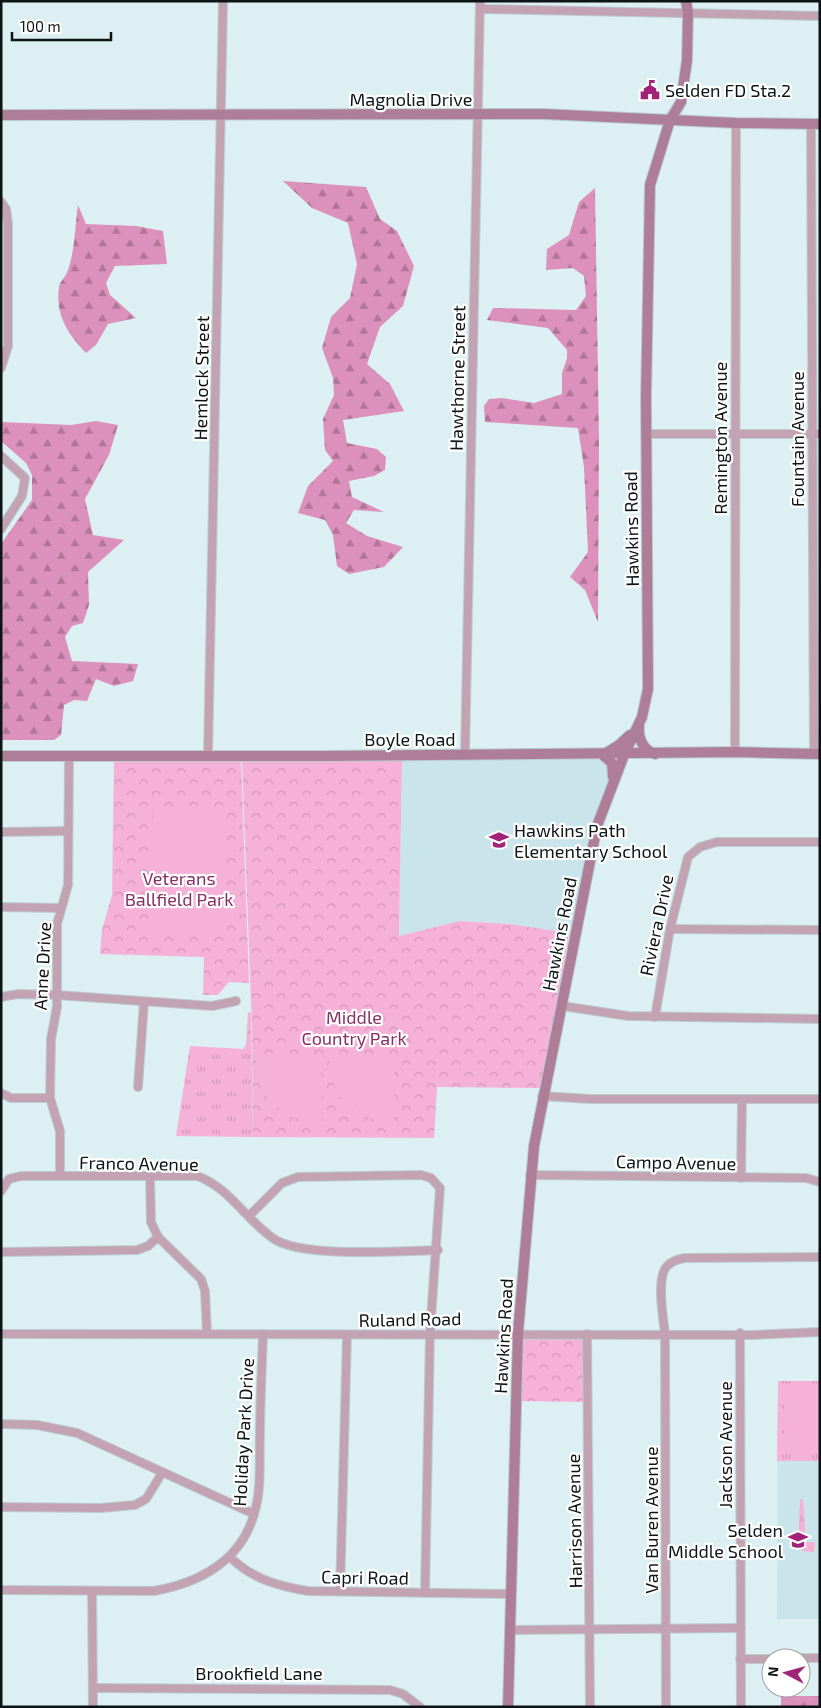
<svg xmlns="http://www.w3.org/2000/svg" width="821" height="1708" viewBox="0 0 821 1708" font-family="'Exo 2',sans-serif">
  <defs>
    <pattern id="grass-tufts" width="24" height="20" patternUnits="userSpaceOnUse" patternTransform="scale(1.25)"><rect width="24" height="20" fill="#f5b1d7"/><path d="M3 7l-1-3M5 7V3M7 7l1-3M15 17l-1-3M17 17v-4M19 17l1-3" fill="none" stroke="#d197b8"/></pattern>
    <pattern id="forest-firs" width="22" height="20" patternUnits="userSpaceOnUse" patternTransform="scale(1.25)"><rect width="22" height="20" fill="#db91bb"/><path d="M5 1l3.5 6h-7zM16 11l3.5 6h-7z" fill="#b07597"/></pattern>
    <pattern id="park-crowns" width="20" height="18" patternUnits="userSpaceOnUse" patternTransform="scale(1.25)"><rect width="20" height="18" fill="#f5b1d7"/><path d="M2 6a3 3 0 1 1 6 0M12 15a3 3 0 1 1 6 0" fill="none" stroke="#d197b8"/></pattern>
  </defs>
  <rect width="100%" height="100%" fill="#dceff3"/>
  <!-- built -->
  <g fill="#c9e5eb">
    <path d="M619 757 571 934 510 924 459 921 399 936 402 758Z"/>
    <path d="M778 1381H820V1619H777Z"/>
  </g>
  <!-- grass -->
  <g fill="url(#grass-tufts)">
    <path d="M248 1012 251 1013 253 1137 176 1136 190 1046 243 1049 246 1045Z"/>
    <path d="M778 1381H820V1461H777Z"/>
    <path d="M800 1499H803L806 1542H815L814 1552 803 1551 798 1545Z"/>
  </g>
  <!-- forest -->
  <g fill="url(#forest-firs)">
    <path d="M283 181 366 187 380 219 397 231 414 266 403 306 380 327 367 364 390 384 404 411 343 420 347 443 377 449 386 457 385 470 374 476 349 481 352 497 384 512 354 510 346 523 367 536 403 547 384 567 349 574 337 566 333 535 325 520 298 513 308 486 333 461 325 450 323 419 334 395 333 378 322 348 331 317 350 298 357 264 348 223 312 208Z"/>
    <path d="M595 188 599 440 598 622 585 590 570 577 588 552 584 467 578 428 485 422 484 406 489 399 502 398 534 403 562 394V373L567 358V350L548 328 487 320 493 308 576 310 586 296 584 276 573 268 546 270 547 249 569 235 579 202Z"/>
    <path d="M78 205 86 224 136 226 163 231 167 264 115 266 106 283 110 295 136 318 108 324 96 345 86 353C68 334 55 315 59 287 60 281 66 277 68 270 75 250 75 226 78 205Z"/>
    <path d="M96 421 118 425 109 455 85 499 93 535 124 540 88 572 89 605 83 623 72 626 65 637 72 661 138 664 133 681 114 686 96 679 87 701 74 700 64 705 61 735 54 740H1V544L32 500V475L26 463 1 441V422L71 425Z"/>
    <rect x="781" y="1696" width="39" height="11"/>
  </g>
  <!-- park -->
  <g fill="url(#park-crowns)">
    <path d="M241 758 249 983 229 982 218 995H203L204 957 100 954 102 930 112 895 114 759Z"/>
    <path d="M402 758 399 936 459 921 510 924 569 933 541 1088 437 1087 434 1138 253 1137 252 1030 242 761Z"/>
    <path d="M518 1333 587 1334V1402L515 1401Z"/>
  </g>
  <!-- pitch -->
  <g fill="#f5b1d7">
    <path d="M153 811 226 813 222 935 149 932Z"/>
    <path d="M256 1055 318 1056 321 1058 322 1121C284 1126 253 1092 256 1055Z"/>
    <path d="M330 1056 391 1057 394 1059V1122C357 1123 326 1095 330 1056Z"/>
    <rect x="785" y="1385" width="35" height="68"/>
  </g>
  <g fill="none" stroke-linecap="round" stroke-linejoin="round">
    <defs>
      <g id="street">
        <path d="M480 9 820 16"/>
        <path d="M811 124 814 754"/>
        <path d="M1 202 6 209 8 224V346L1 368"/>
        <path d="M646 434H820"/>
        <path d="M1 456 25 478 22 496 1 529"/>
        <path d="M735 752 736 123"/>
        <path d="M208 755 223 1"/>
        <path d="M465 755 480 1"/>
        <path d="M1 832 68 831"/>
        <path d="M1 907 61 908"/>
        <path d="M670 929 820 930"/>
        <path d="M1 997 18 994 57 995 212 1006 236 1001"/>
        <path d="M562 1006 628 1016 820 1019"/>
        <path d="M655 1017 670 929 688 857 700 847 717 842H820"/>
        <path d="M138 1087 144 1002"/>
        <path d="M1 1093 11 1098H50"/>
        <path d="M542 1096 590 1099H820"/>
        <path d="M530 1175 806 1178 820 1182"/>
        <path d="M60 1176V1131L50 1098 51 1039 57 1007V924L68 885 69 756"/>
        <path d="M150 1177 151 1222 158 1237 201 1279 205 1291 207 1333"/>
        <path d="M741 1178 742 1099"/>
        <path d="M1 1191 9 1179 21 1176H197C229 1187 247 1221 274 1239 302 1258 401 1251 438 1250"/>
        <path d="M249 1216 282 1183 298 1177 421 1175 431 1178 440 1188 430 1333 425 1593"/>
        <path d="M1 1252 137 1250 148 1246 158 1237"/>
        <path d="M740 1333 741 1707"/>
        <path d="M1 1334 752 1335 820 1332"/>
        <path d="M587 1334 590 1707"/>
        <path d="M1 1424 37 1425 77 1433 254 1514"/>
        <path d="M1 1507 101 1508 135 1505 146 1499 162 1473"/>
        <path d="M230 1557C252 1579 278 1586 308 1591L509 1594"/>
        <path d="M1 1590 154 1591C199 1583 241 1561 254 1514 262 1489 259 1460 260 1434 260 1401 262 1367 263 1334"/>
        <path d="M92 1591 93 1707"/>
        <path d="M340 1591 347 1335"/>
        <path d="M509 1630 741 1628"/>
        <path d="M795 1658H820"/>
        <path d="M740 1659H771"/>
        <path d="M94 1688 390 1690 403 1694 420 1707"/>
        <path d="M666 1707 665 1333C663 1318 656 1277 667 1266 672 1261 678 1259 685 1258L820 1257"/>
      </g>
      <g id="secondary">
        <path d="M1 115 544 114 736 123 820 124"/>
        <path d="M639 726C638 739 642 749 655 754"/>
        <path d="M1 756H323L735 752 820 754"/>
        <path d="M613 777 612 763 603 755 619 745 630 735"/>
        <path d="M508 1707 518 1333 534 1146 597 826 624 755 642 717 648 689 646 397 650 185 670 120 681 102 687 60 688 13 686 1"/>
      </g>
    </defs>
    <!-- street casing -->
    <use href="#street" stroke="#bbcccf" stroke-width="10"/>
    <!-- secondary casing -->
    <use href="#secondary" stroke="#bbcccf" stroke-width="12"/>
    <!-- street -->
    <use href="#street" stroke="#c3a2b4" stroke-width="8"/>
    <!-- secondary -->
    <use href="#secondary" stroke="#ae7e99" stroke-width="10"/>
  </g>
  <!-- icons -->
  <defs>
    <symbol id="civic-bare" viewBox="-9 -9 18 18"><path d="M-.6-6.5H3V-4.5H.6V-3L4-1V1h2V6H-6V1h2V-1L-.6-3ZM-1.2 2.5V6h2.4V2.5Z" fill="#a02377" stroke="#fff" stroke-width="2.5" paint-order="stroke"/></symbol>
    <symbol id="school-bare" viewBox="-9 -9 18 18"><path d="M0-5L7-2L0 1L-7-2ZM-4 1L0 2.5L4 1V4Q0 6-4 4Z" fill="#a02377" stroke="#fff" stroke-width="2.5" paint-order="stroke"/></symbol>
  </defs>
  <g fill-rule="evenodd">
    <use href="#civic-bare" x="636" y="76" width="28" height="28"/>
    <use href="#school-bare" x="485" y="826" width="28" height="28"/>
    <use href="#school-bare" x="784" y="1526" width="28" height="28"/>
  </g>
  <g text-anchor="middle" dominant-baseline="central" stroke-width="4.5" stroke-linejoin="round" paint-order="stroke">
    <!-- poi labels -->
    <g font-size="18" fill="#0d1415" stroke="#fff" text-anchor="start">
      <text x="665" y="90">Selden FD Sta.2</text>
      <text x="514" y="830">Hawkins Path<tspan x="514" dy="21">Elementary School</tspan></text>
      <text x="783" y="1530" text-anchor="end">Selden<tspan x="783" dy="21">Middle School</tspan></text>
    </g>
    <!-- street labels -->
    <g font-size="18" fill="#0d1415" stroke="#fff">
      <text x="411" y="99">Magnolia Drive</text>
      <text transform="translate(201 378) rotate(-89)">Hemlock Street</text>
      <text transform="translate(457 378) rotate(-89)">Hawthorne Street</text>
      <text transform="translate(720 438) rotate(-90)">Remington Avenue</text>
      <text transform="translate(797 439) rotate(-90)">Fountain Avenue</text>
      <text transform="translate(631 529) rotate(-91)">Hawkins Road</text>
      <text x="410" y="739">Boyle Road</text>
      <text transform="translate(656 925) rotate(-78)">Riviera Drive</text>
      <text transform="translate(559 934) rotate(-79)">Hawkins Road</text>
      <text transform="translate(42 966) rotate(-87)">Anne Drive</text>
      <text transform="translate(676 1162) rotate(1)">Campo Avenue</text>
      <text transform="translate(139 1163) rotate(1)">Franco Avenue</text>
      <text transform="translate(410 1319) rotate(-1)">Ruland Road</text>
      <text transform="translate(503 1336) rotate(-87)">Hawkins Road</text>
      <text transform="translate(243 1432) rotate(-87)">Holiday Park Drive</text>
      <text transform="translate(725 1445) rotate(-90)">Jackson Avenue</text>
      <text transform="translate(651 1520) rotate(-90)">Van Buren Avenue</text>
      <text transform="translate(574 1521) rotate(-91)">Harrison Avenue</text>
      <text transform="translate(365 1577) rotate(1)">Capri Road</text>
      <text x="259" y="1673">Brookfield Lane</text>
    </g>
    <!-- park labels -->
    <g font-size="18" fill="#863066" stroke="#fff">
      <text x="179" y="878">Veterans<tspan x="179" dy="21">Ballfield Park</tspan></text>
      <text x="354" y="1017">Middle<tspan x="354" dy="21">Country Park</tspan></text>
    </g>
  </g>
  <!-- border -->
  <rect width="821" height="1708" fill="none" stroke="#0d1415" stroke-width="5"/>
  <!-- north arrow -->
  <g transform="translate(786 1673) rotate(276)"><circle r="24" fill="#ffffff" stroke="#9ea1a1"/>
  <path d="M0-4L9 19L0 12L-9 19Z" fill="#a02377"/>
  <text y="-8" font-size="14" font-weight="bold" text-anchor="middle" fill="#0d1415">N</text>
  </g>
  <!-- scale -->
  <path d="M12 32v8h99v-8" fill="none" stroke="#0d1415" stroke-width="2.5"/>
  <text x="20" y="32" font-size="15" fill="#0d1415" stroke="#ffffff" stroke-width="4" paint-order="stroke">100 m</text>
</svg>
